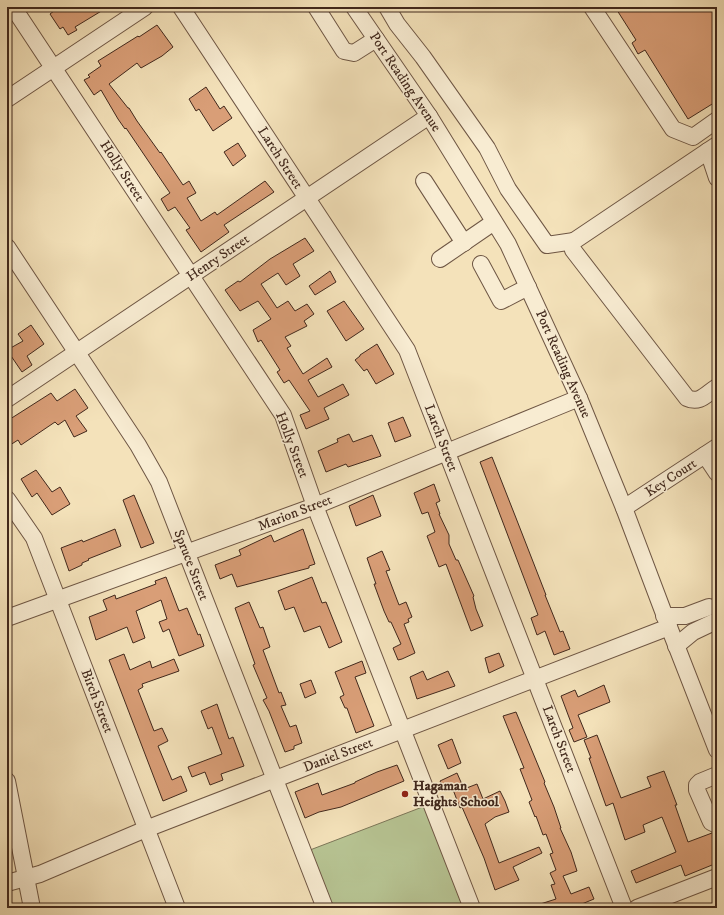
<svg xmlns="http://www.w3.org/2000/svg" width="724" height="915" viewBox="0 0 724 915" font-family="'IM FELL DW Pica',serif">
  <rect width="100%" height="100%" fill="#f4e2ba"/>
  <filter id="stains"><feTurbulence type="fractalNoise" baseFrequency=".005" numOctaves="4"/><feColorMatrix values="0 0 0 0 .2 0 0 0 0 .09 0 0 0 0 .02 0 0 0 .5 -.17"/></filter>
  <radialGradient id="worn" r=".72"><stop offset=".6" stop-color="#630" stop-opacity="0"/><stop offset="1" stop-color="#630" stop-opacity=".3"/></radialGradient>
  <!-- green -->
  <path fill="#b7c493" stroke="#7c7658" d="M425 806 462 905 453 908H332L310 850Z"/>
  <!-- building -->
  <g fill="#d99e77" stroke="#41281c">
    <path d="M59 7H108L75 27 77 30 68 35 63 27 60 29 50 14Z"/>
    <path d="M615 7H717V101L688 119 645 50 638 54 632 43 636 40Z"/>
    <path d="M157 25 173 47 162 56 141 68 137 63 109 84 128 108H129L137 121 160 153 161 152 183 185 189 181 196 193 187 198 201 221 215 212 217 215 265 181 274 192 224 225 229 232 201 252 186 230 190 228 175 207 168 211 161 199 170 193 126 128 125 129 118 119 101 90 94 95 84 80 90 77 88 75 101 66 98 61 138 36 139 37Z"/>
    <path d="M206 87 220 109 224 106 232 118 213 131 199 109 196 111 189 99Z"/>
    <path d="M238 143 246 156 233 166 224 152Z"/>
    <path d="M305 238 314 251 293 264 300 276 286 285 278 273 261 284 277 308 288 301 295 311 307 304 314 314 304 321 307 326 285 337 291 346 287 348 303 374 327 358 332 367 308 380 318 397 343 384 349 395 324 408 329 419 306 429 300 415 310 411 289 380 284 383 277 372 280 370 261 340 258 342 253 330 271 319 258 301 240 311 225 290 238 281 240 282 270 259Z"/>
    <path d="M330 271 336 282 315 295 309 286Z"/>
    <path d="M344 301 364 329 346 341 327 311Z"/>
    <path d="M31 325 44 344 27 356 32 365 22 372 7 350 23 341 18 334Z"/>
    <path d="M377 344 394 374 376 384 367 369 364 371 355 360 360 356V355Z"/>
    <path d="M75 389 88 408 76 416 87 431 74 437 65 420 58 425 55 422 21 445 18 440 7 447V421L51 393 57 401Z"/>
    <path d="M403 417 411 436 395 442 388 423Z"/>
    <path d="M349 434 353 442 372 435 381 456 348 467 346 464 326 472 318 451 338 442 337 439Z"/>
    <path d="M492 457 516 518 546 595H545L560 632 563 631 570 649 554 655 545 631 537 635 531 618 538 615 480 462Z"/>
    <path d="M36 470 52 492 60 487 70 504 52 515 37 493 32 497 21 479Z"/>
    <path d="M434 484 440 501 436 503 440 514H439L449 535V544L456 560H458L474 596 473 597 476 609 483 626 471 631 446 564 439 567 427 536 435 532 428 512 422 514 414 493Z"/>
    <path d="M134 495 154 543 141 548 123 500Z"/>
    <path d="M373 495 381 516 356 526 349 506Z"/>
    <path d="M115 529 121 546 88 559 89 560 82 563V565L69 571 61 548 82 540 83 542Z"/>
    <path d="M303 529 315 564 309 566V568L237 587 232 574 220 579 215 565 241 555 239 550 271 535 274 542Z"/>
    <path d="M382 551 390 570 386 571 399 605 406 602 412 617 408 619 409 622 404 624 415 653 402 659 398 660 393 648 401 644 391 622H389L384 611 374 584H376L367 558Z"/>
    <path d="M166 577 179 611 187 608 198 635 200 634 204 646 179 656 169 629 163 632 159 622 167 619 161 600 136 611 145 638 133 643 127 627 96 640 89 617 107 610 103 600 115 595 116 599 156 584 155 581Z"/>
    <path d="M312 577 322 603 326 602 342 642 329 648 320 626 304 632 294 607 285 610 278 591Z"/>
    <path d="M249 602 260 628 263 627 270 647 263 650 279 693 281 692 286 705 281 706 290 727 296 725 302 743 294 746V749L285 752 269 711 263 700 267 698 253 665 255 664 235 608Z"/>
    <path d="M499 653 504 666 489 673 485 658Z"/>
    <path d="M124 654 130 670 150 661 152 668 174 659 179 671 142 684 143 687 138 690 154 731 162 728 168 741 158 746 172 780 181 776 187 791 163 801 109 660Z"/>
    <path d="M362 661 366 673 355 677 374 726 356 733 347 708H345L340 697 344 695 335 672Z"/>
    <path d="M423 671 427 680 448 671 455 686 417 699 410 677Z"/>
    <path d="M311 680 316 693 305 698 300 684Z"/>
    <path d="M604 685 610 702 578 715 587 737 574 742 569 730 573 728 561 696 575 690 578 697Z"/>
    <path d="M217 704 229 739 233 737 244 766 221 774 223 780 210 785 205 772 192 777 188 767 222 754 212 727 208 729 201 711Z"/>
    <path d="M516 712 545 782 544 783 554 807 561 828H560L571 852 577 871 563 876 571 894 589 887 594 899 572 908H535L534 906 556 899 551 885 555 884 550 873 556 870 550 854 553 853 546 834 543 835 536 816 535 817 529 802 532 800 520 769 524 768 503 716Z"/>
    <path d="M597 735 621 798 651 787 647 777 664 771 677 805H675L688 842 712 833 713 834 717 844V863L685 876 681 865 636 883 631 871 676 852 662 817 643 825 645 832 625 840 613 803 606 806 589 758H591L584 740Z"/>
    <path d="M452 739 461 763 448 769 438 745Z"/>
    <path d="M397 765 404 781 341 807 319 812 305 818 295 792 318 783 322 795 355 783V782L377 772Z"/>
    <path d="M457 773 464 789 477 784 483 799 500 791 505 801 509 812 495 817 485 824 499 863 539 847 542 853 513 867 519 880 495 890 484 858 462 807 460 808 452 787 445 791 440 781Z"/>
  </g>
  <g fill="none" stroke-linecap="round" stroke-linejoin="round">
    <defs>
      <g id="minor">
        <path d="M13 7 283 415 315 506 472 908"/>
        <path d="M181 7 407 350 624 908"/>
        <path d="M316 7 344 51 354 53 376 39"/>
        <path d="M354 7 429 116 508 244 579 398 624 508 669 627 717 750"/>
        <path d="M387 7 397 24 423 57 487 148 508 189 547 245 574 241"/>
        <path d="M592 7 673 129 693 137 717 120"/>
        <path d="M7 99 145 7"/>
        <path d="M717 145 708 151 717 178"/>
        <path d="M708 151 574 241 572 246 573 250 687 398C700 404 706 394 717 387"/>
        <path d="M424 181 464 243"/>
        <path d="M7 247 138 445 159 482 325 908"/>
        <path d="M440 259 494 222"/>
        <path d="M481 264 501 301 528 287"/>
        <path d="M7 399 429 116"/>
        <path d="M705 455 717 473"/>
        <path d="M7 499 34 538 177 908"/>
        <path d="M624 508 717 447"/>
        <path d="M664 616H685L709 607"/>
        <path d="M7 618 315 506 579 398"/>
        <path d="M676 646 693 632 714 622"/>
        <path d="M717 775 700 782 697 785V790L711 822 717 825"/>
        <path d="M7 781 32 908"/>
        <path d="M7 883 40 874 146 829 669 627"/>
        <path d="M637 908 717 877"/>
      </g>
    </defs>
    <!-- minor casing -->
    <use href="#minor" stroke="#6e5644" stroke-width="18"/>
    <!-- minor -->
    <use href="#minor" stroke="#f8ecd2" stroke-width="16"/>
  </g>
  <!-- markers -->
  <circle fill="#8f2418" stroke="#f8ecd2" stroke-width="1.5" cx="405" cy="794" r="4"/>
  <g text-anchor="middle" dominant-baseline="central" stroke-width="3" stroke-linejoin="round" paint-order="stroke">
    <!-- street labels -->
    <g font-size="14" fill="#41281c" stroke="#f8ecd2">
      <text transform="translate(405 82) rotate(56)">Port Reading Avenue</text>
      <text transform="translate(280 158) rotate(57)">Larch Street</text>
      <text transform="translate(122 171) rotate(57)">Holly Street</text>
      <text transform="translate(218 258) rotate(-34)">Henry Street</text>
      <text transform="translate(563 364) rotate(66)">Port Reading Avenue</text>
      <text transform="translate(441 438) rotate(69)">Larch Street</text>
      <text transform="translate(292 445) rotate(69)">Holly Street</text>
      <text transform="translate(671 478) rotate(-33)">Key Court</text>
      <text transform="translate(295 513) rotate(-21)">Marion Street</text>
      <text transform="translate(191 565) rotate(69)">Spruce Street</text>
      <text transform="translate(97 701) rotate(69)">Birch Street</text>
      <text transform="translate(559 739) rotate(69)">Larch Street</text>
      <text transform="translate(338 755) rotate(-21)">Daniel Street</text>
    </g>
    <!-- poi labels -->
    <g font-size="14" font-weight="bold" fill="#41281c" stroke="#f8ecd2" text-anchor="start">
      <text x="413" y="786">Hagaman<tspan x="413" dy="16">Heights School</tspan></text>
    </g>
  </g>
  <!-- margin -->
  <rect width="724" height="915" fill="none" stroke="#f4e2ba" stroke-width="24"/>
  <rect x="8" y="8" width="708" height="899" fill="none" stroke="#41281c" stroke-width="2"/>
  <rect x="12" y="12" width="700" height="891" fill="none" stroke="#41281c"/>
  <rect width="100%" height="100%" filter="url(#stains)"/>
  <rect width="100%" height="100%" fill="url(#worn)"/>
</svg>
